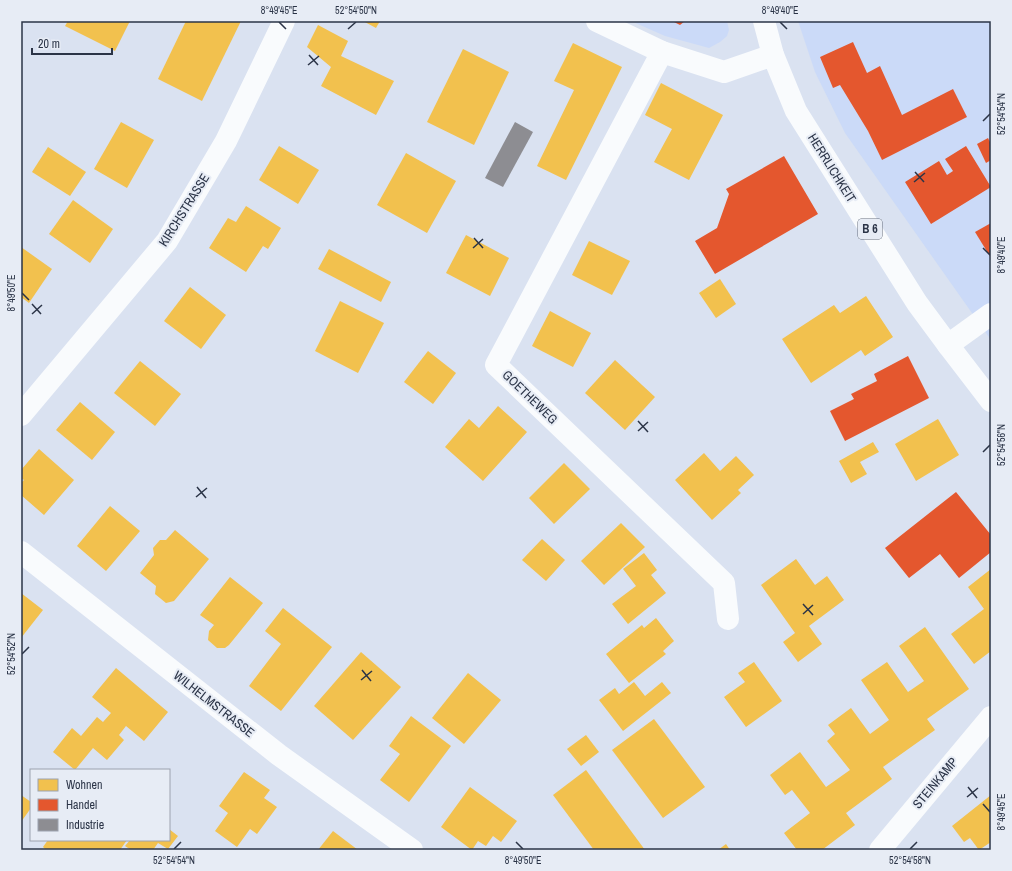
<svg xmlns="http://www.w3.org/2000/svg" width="1012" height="871" viewBox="0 0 1012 871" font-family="'Archivo Narrow',sans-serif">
  <rect width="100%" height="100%" fill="#dae2f1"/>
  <!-- built -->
  <g fill="#cbdaf8">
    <path d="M631 21H727L729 30 727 36 720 42 709 48 665 36Z"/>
    <path d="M798 21H991V340L845 133 815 72Z"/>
  </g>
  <!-- homes -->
  <g fill="#f2c14e">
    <path d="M68 21H130L115 51 65 26Z"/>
    <path d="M186 21H241L202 101 158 79Z"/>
    <path d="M363 21H380L376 28Z"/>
    <path d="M318 25 348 41 341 56 394 81 376 115 321 86 331 67 307 47Z"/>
    <path d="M573 43 622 67 566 180 537 166 574 90 554 81Z"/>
    <path d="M463 49 509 72 474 145 427 122Z"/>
    <path d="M661 83 723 115 689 180 654 162 672 129 645 115Z"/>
    <path d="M121 122 154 140 127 188 94 169Z"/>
    <path d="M279 146 319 170 298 204 259 180Z"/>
    <path d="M48 147 86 172 70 196 32 172Z"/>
    <path d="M406 153 456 181 427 233 377 205Z"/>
    <path d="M73 200 113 229 90 263 49 234Z"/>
    <path d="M246 206 281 228 268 249 263 246 246 272 209 248 228 218 236 222Z"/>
    <path d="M466 235 509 258 490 296 446 273Z"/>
    <path d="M589 241 630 261 612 295 572 275Z"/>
    <path d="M21 247 52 269 29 303 21 297Z"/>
    <path d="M329 249 391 282 381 302 318 269Z"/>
    <path d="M720 279 736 304 716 318 699 293Z"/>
    <path d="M190 287 226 315 201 349 164 321Z"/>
    <path d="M866 296 893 337 865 356 861 350 811 383 782 339 834 305 840 313Z"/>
    <path d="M340 301 384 323 358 373 315 351Z"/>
    <path d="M550 311 591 333 573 367 532 346Z"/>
    <path d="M428 351 456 373 433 404 404 382Z"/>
    <path d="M615 360 655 397 625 430 585 393Z"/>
    <path d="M140 361 181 394 155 426 114 393Z"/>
    <path d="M80 402 115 432 92 460 56 430Z"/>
    <path d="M498 406 527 432 483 481 445 447 469 419 479 428Z"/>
    <path d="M938 419 959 455 916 481 895 444Z"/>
    <path d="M873 442 879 452 860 462 867 474 851 483 839 461Z"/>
    <path d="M39 449 74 480 44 515 21 495V483L24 480 21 478V470Z"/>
    <path d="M704 453 720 471 736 456 754 475 738 490 741 493 712 520 675 480Z"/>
    <path d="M564 463 590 489 554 524 529 498Z"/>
    <path d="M110 506 140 531 106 571 77 546Z"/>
    <path d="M621 523 645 547 604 585 581 561Z"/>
    <path d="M175 530 209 559 174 601 166 603 155 594 156 586 140 573 154 555 153 548 160 540H166Z"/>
    <path d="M542 539 565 560 546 581 522 560Z"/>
    <path d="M644 553 657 570 651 575 666 593 628 624 612 604 636 586 623 569Z"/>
    <path d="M796 559 815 585 827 576 844 600 809 626 822 644 798 662 783 642 795 633 761 585Z"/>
    <path d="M991 569V651L974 664 951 634 984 609 968 587Z"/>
    <path d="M230 577 263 603 229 645 225 648H217L208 640 209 631 214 625 200 615Z"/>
    <path d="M21 593 43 610 21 638Z"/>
    <path d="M283 608 332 647 281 711 249 686 281 644 265 631Z"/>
    <path d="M656 618 674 641 663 651 666 654 629 683 606 654 642 625 644 628Z"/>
    <path d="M925 627 969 689 927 719 935 730 883 767 892 779 846 813 855 825 822 850H797L784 833 810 813 792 790 785 795 770 775 800 752 826 787 850 770 827 741 835 734 828 725 851 708 870 734 889 720 861 680 887 662 908 692 924 681 899 646Z"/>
    <path d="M361 652 401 687 353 740 314 706Z"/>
    <path d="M754 662 782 701 746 727 724 697 745 682 738 673Z"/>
    <path d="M116 668 168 712 144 741 126 726 119 735 124 740 107 760 93 748 75 770 53 752 72 728 81 736 97 717 103 722 111 713 92 697Z"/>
    <path d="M468 673 501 700 464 744 432 718Z"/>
    <path d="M634 682 645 696 662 682 671 693 623 731 599 700 615 688 619 694Z"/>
    <path d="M411 716 451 746 409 802 380 780 400 754 389 746Z"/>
    <path d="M654 719 705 787 663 818 612 750Z"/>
    <path d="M586 735 599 752 581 766 567 749Z"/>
    <path d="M586 770 645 850H594L553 795Z"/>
    <path d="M244 772 270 790 264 798 277 807 257 834 250 829 237 847 215 831 228 813 219 806Z"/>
    <path d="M470 787 517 821 501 842 493 836 486 846 478 841 472 850 441 827Z"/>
    <path d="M21 795 31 802V808L21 822Z"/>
    <path d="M991 795V842L979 850 970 838 964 842 952 826Z"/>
    <path d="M169 829 178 836 168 849 158 843 153 850H131L125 846 130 840H169Z"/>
    <path d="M333 831 358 850H318Z"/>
    <path d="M48 840H127L120 850H46L43 847Z"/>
    <path d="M726 844 730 850H718Z"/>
  </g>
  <!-- shops -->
  <g fill="#e4572e">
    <path d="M672 21H685L680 25Z"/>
    <path d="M853 42 867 73 880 66 902 115 953 89 967 117 882 160 868 131 840 85 833 88 820 57Z"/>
    <path d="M988 138 991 144V160L986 163 977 144Z"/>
    <path d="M966 146 991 187 931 224 905 182 939 161 947 175 953 171 945 159Z"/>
    <path d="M784 156 818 214 715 274 695 241 717 228 729 194 726 189Z"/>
    <path d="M991 223V258L975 232Z"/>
    <path d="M908 356 929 398 845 441 830 411 854 399 851 394 877 381 874 374Z"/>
    <path d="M956 492 991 535V552L959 578 940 554 909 578 885 548Z"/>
  </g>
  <!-- industry -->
  <path fill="#8d8d92" d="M515 122 533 132 503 187 485 178Z"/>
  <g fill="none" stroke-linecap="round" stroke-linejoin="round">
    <!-- minor -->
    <g stroke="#f9fbfd" stroke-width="22">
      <path d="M597 21 662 52 724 72 773 55"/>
      <path d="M662 52 496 365 724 583 728 619"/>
      <path d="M948 345 991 314"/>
      <path d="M21 415 167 241 226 141 284 21"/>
      <path d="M21 552 279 755 412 850"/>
      <path d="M880 850 991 717"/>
    </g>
    <!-- primary -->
    <path stroke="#f9fbfd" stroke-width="22" d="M764 21 773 55 796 111 917 303 948 345 991 401"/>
  </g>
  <!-- ticks -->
  <path fill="none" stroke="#2b3447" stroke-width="1.5" d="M279 22 286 29M780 22 787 29M348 29 356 22M309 55 318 65M308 65 319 56M983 121 990 114M915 172 924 182M914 182 925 173M474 238 483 248M473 248 483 239M983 248 990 255M22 293 29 300M32 304 41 314M32 314 42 305M638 421 648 432M638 431 648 422M983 452 990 445M197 487 206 498M196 497 207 488M803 604 813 615M803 614 813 605M22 654 29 647M362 670 371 681M361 680 372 671M968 787 977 798M967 797 978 788M983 804 990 812M516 842 523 849M174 849 181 842M910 849 917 842"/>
  <g text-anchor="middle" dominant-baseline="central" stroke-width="4" stroke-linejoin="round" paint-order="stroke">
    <!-- shield labels -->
    <rect fill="#e7ecf5" stroke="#636b7b" stroke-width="1" x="858" y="219" width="24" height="20" rx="3"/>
    <g font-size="12" font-weight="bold" fill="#2b3447">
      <text x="870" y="229">B 6</text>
    </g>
    <!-- street labels -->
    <g font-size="13" fill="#2b3447" stroke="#e7ecf5">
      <text transform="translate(832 168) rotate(58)">HERRLICHKEIT</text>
      <text transform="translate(184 210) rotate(-58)">KIRCHSTRASSE</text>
      <text transform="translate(530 397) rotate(44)">GOETHEWEG</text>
      <text transform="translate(214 704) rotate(38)">WILHELMSTRASSE</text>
      <text transform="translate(935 783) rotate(-50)">STEINKAMP</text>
    </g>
  </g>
  <!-- border -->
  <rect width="1012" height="871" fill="none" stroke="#e7ecf5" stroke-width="44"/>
  <!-- legend -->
  <rect x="30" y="769" width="140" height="72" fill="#e7ecf5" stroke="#9ca2af"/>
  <rect x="38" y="779" width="20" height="12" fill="#f2c14e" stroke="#9ca2af"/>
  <text x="66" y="789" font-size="12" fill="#2b3447">Wohnen</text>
  <rect x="38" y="799" width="20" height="12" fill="#e4572e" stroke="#9ca2af"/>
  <text x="66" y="809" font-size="12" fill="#2b3447">Handel</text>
  <rect x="38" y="819" width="20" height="12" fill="#8d8d92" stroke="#9ca2af"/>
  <text x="66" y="829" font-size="12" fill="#2b3447">Industrie</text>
  <!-- scale -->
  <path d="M32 48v6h80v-6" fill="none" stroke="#2b3447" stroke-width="2"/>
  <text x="38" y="48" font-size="12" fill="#2b3447" stroke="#e7ecf5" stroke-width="3" paint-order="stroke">20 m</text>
  <rect x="22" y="22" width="968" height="827" fill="none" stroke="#2b3447" stroke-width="1.5"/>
  <g font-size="10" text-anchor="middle" fill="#2b3447">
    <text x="279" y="14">8°49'45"E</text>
    <text x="356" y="14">52°54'50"N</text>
    <text x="780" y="14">8°49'40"E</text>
    <text transform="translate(1001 114) rotate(-90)" y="4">52°54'54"N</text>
    <text transform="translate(1001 255) rotate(-90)" y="4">8°49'40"E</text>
    <text transform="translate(11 293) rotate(-90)" y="4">8°49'50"E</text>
    <text transform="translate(1001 445) rotate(-90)" y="4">52°54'56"N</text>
    <text transform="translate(11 654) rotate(-90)" y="4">52°54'52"N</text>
    <text transform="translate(1001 812) rotate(-90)" y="4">8°49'45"E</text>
    <text x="174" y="864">52°54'54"N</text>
    <text x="523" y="864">8°49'50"E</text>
    <text x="910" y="864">52°54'58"N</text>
  </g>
</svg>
